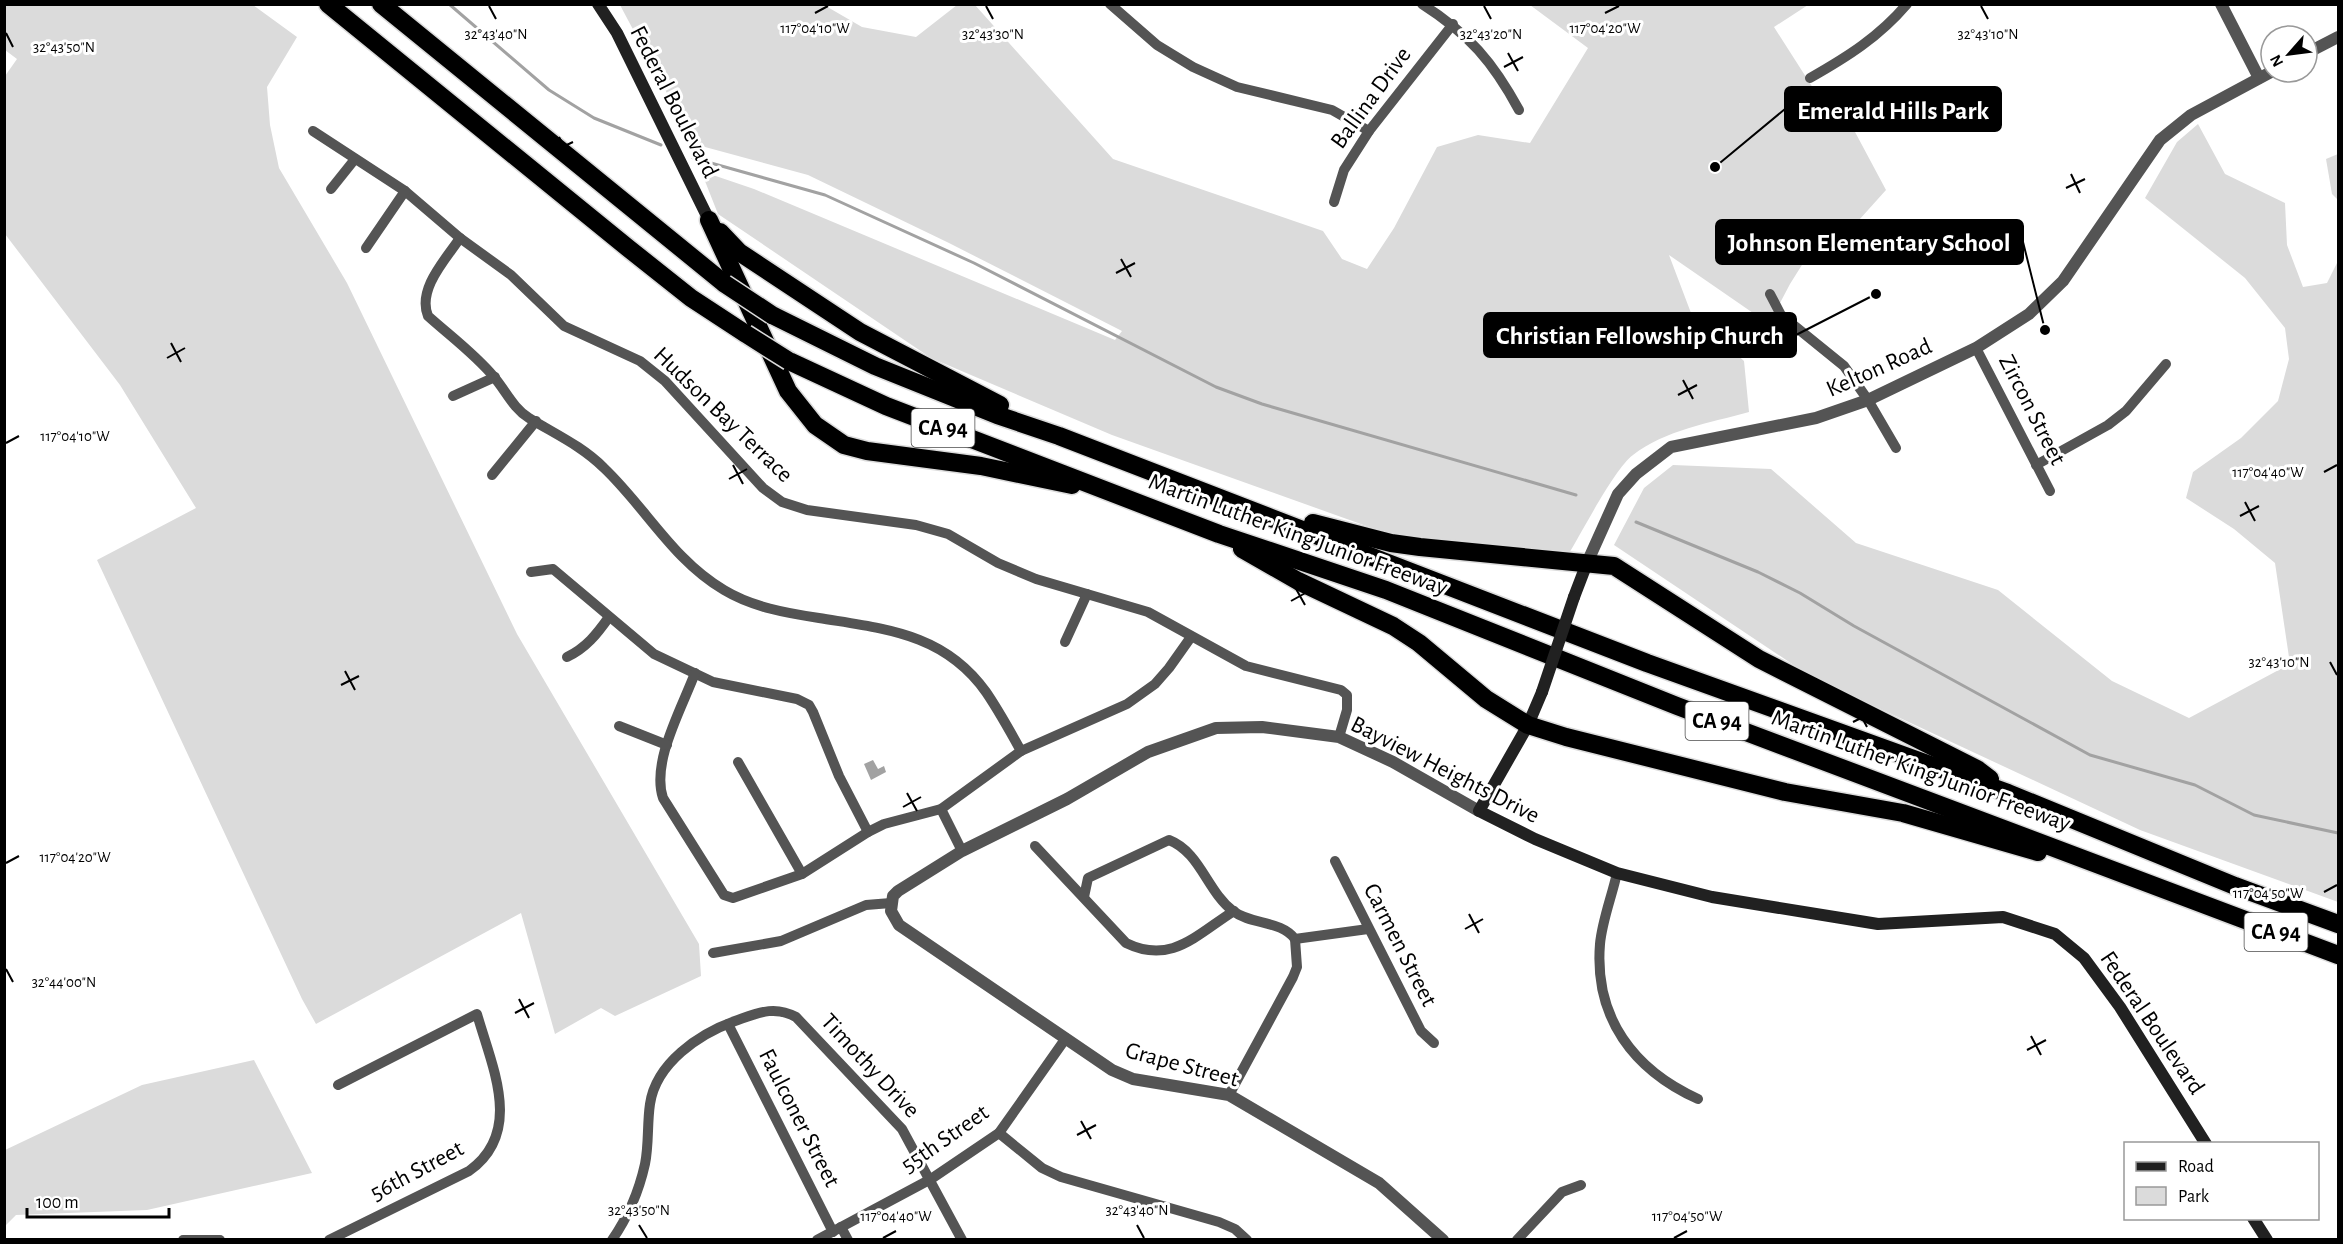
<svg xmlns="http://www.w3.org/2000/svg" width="2343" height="1244" viewBox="0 0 2343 1244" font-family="'Alegreya Sans',sans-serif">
  <rect width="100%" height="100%" fill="#fff"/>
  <!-- green -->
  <g fill="#dbdbdb">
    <path d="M5 4 253 5 297 37 267 87 270 125 279 168 347 283 517 634 699 944 701 976 615 1016 601 1008 555 1034 521 913 316 1024 302 999 97 560 196 508 120 385 5 234V76L17 59 5 50Z"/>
    <path d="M620 5H824L862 27 916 37 957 5H975L1113 159 1323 231 1342 259 1367 269 1394 228 1437 147 1478 135 1530 143 1588 48 1530 5H1808L1774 27 1813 88 1831 87 1886 190 1859 220 1827 225 1790 284 1769 324 1669 255 1691 313 1744 361 1749 412C1710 423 1665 430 1633 455 1615 468 1582 532 1568 555L1386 533 1112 435 931 358 718 214 701 171 754 189 1115 340 1122 331 949 243 808 175 694 144Z"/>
    <path d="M2198 124 2225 174 2285 203 2287 245 2303 287 2327 283 2338 261V902L2140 830 1810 676 1614 545 1644 488 1673 465 1771 469 1856 543 1998 590 2112 681 2189 718 2290 664 2275 563 2234 529 2186 498 2193 472 2241 438 2278 401 2289 359 2285 328 2245 278 2145 198 2177 142Z"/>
    <path d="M2338 154V200L2332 194 2326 159Z"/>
    <path d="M254 1060 312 1173 147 1210 16 1215 5 1226V1150L142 1085Z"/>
  </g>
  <!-- water -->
  <path fill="#a2a2a2" d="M873 760 878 769 884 766 886 772 871 780 864 764Z"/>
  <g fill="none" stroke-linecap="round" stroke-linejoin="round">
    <!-- stream -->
    <g stroke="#a2a2a2" stroke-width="3">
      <path d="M449 4 549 90 594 118 661 145"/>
      <path d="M693 158 825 195 974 263 1216 387 1262 404 1576 495"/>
      <path d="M1636 522 1758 572 1800 593 1854 626 2090 755 2195 785 2254 815 2338 833"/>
    </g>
    <defs>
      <g id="motorway">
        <path d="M328 4 628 248 691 298 746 334"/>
        <path d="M381 4 725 284"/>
        <path d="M709 220 788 391 815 425 844 445 867 451 981 466 1072 485"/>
        <path d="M720 232 739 252 860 332 1000 405"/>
        <path d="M772 315 875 366 997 415 1059 436 1647 663 2008 793 2235 886 2338 924"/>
        <path d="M789 361 886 406 1219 534 1386 590 1677 706 2338 955"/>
        <path d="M1313 523 1391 543 1420 547 1614 566 1759 659 1977 769 1990 779"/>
        <path d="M1242 549 1298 581 1393 626 1419 643 1486 699 1528 725 1566 737 1785 792 1903 813 2038 852"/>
      </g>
    </defs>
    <!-- motorway casing -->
    <use href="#motorway" stroke="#dbdbdb" stroke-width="21"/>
    <!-- minor -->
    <g stroke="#545454" stroke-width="10">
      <path d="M1110 4 1157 45 1193 67 1237 87 1332 110 1369 131"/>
      <path d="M1422 4C1469 34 1493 62 1519 110"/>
      <path d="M1810 78C1847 57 1879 37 1907 4"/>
      <path d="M313 131 405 191 460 238 511 275 564 326 640 361 665 381 763 488 782 502 807 510 916 525 948 534 998 563 1036 579 1148 612 1246 666 1341 690 1347 695V710L1339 737"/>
      <path d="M331 189 355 159"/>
      <path d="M1334 202 1344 170 1369 131 1453 24"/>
      <path d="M460 238C446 259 417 289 428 316 449 335 475 354 494 377 506 391 513 408 529 418 555 434 582 446 604 468 646 508 673 560 724 590 752 607 786 613 819 618 885 629 944 633 986 692 999 711 1010 731 1021 751"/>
      <path d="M366 248 405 191"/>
      <path d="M1770 294 1781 315 1844 366 1868 400 1896 448"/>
      <path d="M1976 348 2050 491"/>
      <path d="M453 396 495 377"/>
      <path d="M2036 465 2108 425 2126 411 2166 364"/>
      <path d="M492 475 536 421"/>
      <path d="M531 572 553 569 654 654 713 682 797 699 809 705 813 712 839 776 868 832"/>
      <path d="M1065 642 1087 594"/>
      <path d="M567 657C586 648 597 634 609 617"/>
      <path d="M695 673C682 708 651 762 663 798L724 895 733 898 802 874 868 832 884 824 941 809 1021 751 1127 704 1155 684 1169 668 1191 637"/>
      <path d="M619 726 667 745"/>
      <path d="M738 762 802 874"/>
      <path d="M941 809 962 851"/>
      <path d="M1035 846 1126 943C1171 965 1196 935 1234 911"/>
      <path d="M1335 861 1421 1031 1434 1043"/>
      <path d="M1617 873C1612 896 1602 921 1600 944 1594 1018 1634 1070 1698 1099"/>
      <path d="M1084 897 1088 878 1169 840C1200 852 1207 891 1233 911 1251 925 1281 920 1295 939L1368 929"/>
      <path d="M713 953 781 941 866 905 891 903"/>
      <path d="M728 1024 833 1232"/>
      <path d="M1229 1095 1293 977 1297 967 1295 939"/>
      <path d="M999 1133 1042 1168 1061 1177 1219 1222 1235 1229 1247 1240"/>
      <path d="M841 1227 848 1240"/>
      <path d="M183 1240H220"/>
      <path d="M329 1240 469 1171C524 1132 492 1067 477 1014L338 1085"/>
      <path d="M612 1240C628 1217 639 1191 645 1164 649 1145 647 1124 650 1104 656 1063 699 1034 735 1021 758 1013 774 1005 796 1017L902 1129 962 1240"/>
      <path d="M817 1240 931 1179 999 1133 1066 1038"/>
      <path d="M1517 1240 1562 1192 1581 1185"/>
    </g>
    <!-- tertiary -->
    <g stroke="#545454" stroke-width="12">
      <path d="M2221 4 2259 78"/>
      <path d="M2307 53 2338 37"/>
      <path d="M1587 563 1618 494 1636 474 1671 447 1816 418 1868 400 1976 348 2029 314 2063 281 2160 140 2191 115 2271 72"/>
      <path d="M1443 1240 1379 1183 1229 1095 1133 1079 1112 1070 899 925 891 911 893 896 898 891 962 851 1067 799 1148 752 1216 728 1262 727 1339 737 1393 762 1479 811"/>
    </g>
    <!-- secondary -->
    <g stroke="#212121" stroke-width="12">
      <path d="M598 4 617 33 709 220"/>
      <path d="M1574 597 1587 563"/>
      <path d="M1542 692 1528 725 1479 811 1535 839 1617 873 1712 897 1878 924 2003 917 2055 934 2084 958 2120 1007 2206 1144"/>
      <path d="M2253 1218 2267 1240"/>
    </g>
    <!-- motorway -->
    <use href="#motorway" stroke="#000" stroke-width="18"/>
    <defs>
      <g id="motorway-bridge">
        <path d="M725 284 772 315"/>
        <path d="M746 334 789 361"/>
      </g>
    </defs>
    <!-- motorway-bridge casing -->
    <use href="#motorway-bridge" stroke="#dbdbdb" stroke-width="21" stroke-linecap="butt"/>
    <!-- secondary-bridge -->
    <path stroke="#212121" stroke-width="12" d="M1542 692 1574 597"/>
    <!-- motorway-bridge -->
    <use href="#motorway-bridge" stroke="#000" stroke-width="18"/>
  </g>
  <!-- ticks -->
  <path fill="none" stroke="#000" stroke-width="2" d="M489 6 496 19M986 6 993 19M1484 6 1491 19M1981 6 1988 19M815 13 828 6M1605 13 1619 6M6 33 13 47M1508 53 1518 71M1504 67 1523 57M559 137 569 156M554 151 573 142M2071 174 2080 193M2066 188 2085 179M1121 259 1131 277M1116 273 1135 263M171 343 181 362M167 358 185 348M1683 380 1693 399M1678 395 1697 385M6 443 19 436M733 465 743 484M2324 472 2337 465M729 479 747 469M2245 502 2255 521M2240 516 2259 506M1295 587 1305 605M1291 601 1309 591M2330 662 2337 675M345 671 355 690M341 685 359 676M1857 708 1867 727M1853 722 1871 713M907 793 917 811M903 807 921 797M6 863 19 856M2324 892 2337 885M1469 914 1479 933M1465 929 1483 919M6 969 13 982M519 999 529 1018M515 1013 534 1003M2031 1036 2041 1055M2027 1050 2046 1040M1081 1121 1091 1139M1077 1135 1096 1125M639 1225 647 1238M1137 1225 1144 1238M883 1238 896 1231M1674 1238 1687 1231"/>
  <g text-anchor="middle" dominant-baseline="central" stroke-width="6" stroke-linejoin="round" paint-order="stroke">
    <!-- shield labels -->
    <g fill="#fff" stroke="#4c4c4c" stroke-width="1.5">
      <rect x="911.5" y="409" width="63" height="38" rx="4.5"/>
      <rect x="1685.5" y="702" width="63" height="38" rx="4.5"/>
      <rect x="2244.5" y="913" width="63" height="38" rx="4.5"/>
    </g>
    <g font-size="22" font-weight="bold" fill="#000">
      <text x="943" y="428">CA 94</text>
      <text x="1717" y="721">CA 94</text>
      <text x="2276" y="932">CA 94</text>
    </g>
    <!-- street labels -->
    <g font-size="24" fill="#000" stroke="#fff">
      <text transform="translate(1371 98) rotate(-54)">Ballina Drive</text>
      <text transform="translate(674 102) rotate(63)">Federal Boulevard</text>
      <text transform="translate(1879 368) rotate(-24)">Kelton Road</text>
      <text transform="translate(2032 410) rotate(63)">Zircon Street</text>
      <text transform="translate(723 415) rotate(44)">Hudson Bay Terrace</text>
      <text transform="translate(1298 535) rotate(20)">Martin Luther King Junior Freeway</text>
      <text transform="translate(1445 770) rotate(27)">Bayview Heights Drive</text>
      <text transform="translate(1921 771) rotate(20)">Martin Luther King Junior Freeway</text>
      <text transform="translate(1400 945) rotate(63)">Carmen Street</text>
      <text transform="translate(2152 1023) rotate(56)">Federal Boulevard</text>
      <text transform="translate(1182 1065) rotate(15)">Grape Street</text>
      <text transform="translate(870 1066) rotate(47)">Timothy Drive</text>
      <text transform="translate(799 1118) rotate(63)">Faulconer Street</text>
      <text transform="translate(945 1139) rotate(-35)">55th Street</text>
      <text transform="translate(417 1171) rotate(-28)">56th Street</text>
    </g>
  </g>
  <g font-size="15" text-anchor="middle" fill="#000" stroke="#fff" stroke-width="6" stroke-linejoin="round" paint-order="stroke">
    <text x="815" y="33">117°04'10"W</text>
    <text x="1605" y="33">117°04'20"W</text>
    <text x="496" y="39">32°43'40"N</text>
    <text x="993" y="39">32°43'30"N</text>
    <text x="1491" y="39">32°43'20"N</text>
    <text x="1988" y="39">32°43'10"N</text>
    <text x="64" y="52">32°43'50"N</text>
    <text x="75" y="441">117°04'10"W</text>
    <text x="2268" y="477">117°04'40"W</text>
    <text x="2279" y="667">32°43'10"N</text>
    <text x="75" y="862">117°04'20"W</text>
    <text x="2268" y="898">117°04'50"W</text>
    <text x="64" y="987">32°44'00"N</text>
    <text x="639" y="1215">32°43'50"N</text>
    <text x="1137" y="1215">32°43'40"N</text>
    <text x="896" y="1221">117°04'40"W</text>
    <text x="1687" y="1221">117°04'50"W</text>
  </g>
  <!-- callouts -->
  <path fill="none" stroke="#000" stroke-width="2" d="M1715 167L1785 109M2045 330L2023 242M1876 294L1796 335"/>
  <g fill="#000" stroke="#fff" stroke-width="2">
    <circle cx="1715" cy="167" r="6"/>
    <circle cx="2045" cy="330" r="6"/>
    <circle cx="1876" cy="294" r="6"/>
  </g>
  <g fill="#000" stroke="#000" stroke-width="2">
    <rect x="1785" y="87" width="216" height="44" rx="6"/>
    <rect x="1716" y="220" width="307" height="44" rx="6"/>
    <rect x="1484" y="313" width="312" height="44" rx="6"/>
  </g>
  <g font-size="26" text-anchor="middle" font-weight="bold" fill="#fff">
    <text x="1893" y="119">Emerald Hills Park</text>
    <text x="1869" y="251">Johnson Elementary School</text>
    <text x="1640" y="344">Christian Fellowship Church</text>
  </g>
  <!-- border -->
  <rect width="2343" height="1244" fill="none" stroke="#000000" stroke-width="12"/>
  <!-- legend -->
  <rect x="2124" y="1142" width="195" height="78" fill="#ffffff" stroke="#999999" stroke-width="1.5"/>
  <rect x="2136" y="1162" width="30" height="9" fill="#212121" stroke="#999999" stroke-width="1.5"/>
  <text x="2178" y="1172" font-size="18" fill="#000000">Road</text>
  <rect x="2136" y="1187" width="30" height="18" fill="#dbdbdb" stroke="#999999" stroke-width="1.5"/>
  <text x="2178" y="1202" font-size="18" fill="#000000">Park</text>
  <!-- north arrow -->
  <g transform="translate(2289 54) rotate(242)"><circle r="28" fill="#ffffff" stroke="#999999" stroke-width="1.5"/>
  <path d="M0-4.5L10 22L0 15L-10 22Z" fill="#000000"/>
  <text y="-9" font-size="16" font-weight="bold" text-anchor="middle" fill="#000000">N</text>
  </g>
  <!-- scale -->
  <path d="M27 1208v9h142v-9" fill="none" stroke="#000000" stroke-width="3"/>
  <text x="36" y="1208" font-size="18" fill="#000000" stroke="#ffffff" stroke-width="4.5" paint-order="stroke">100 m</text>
</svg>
